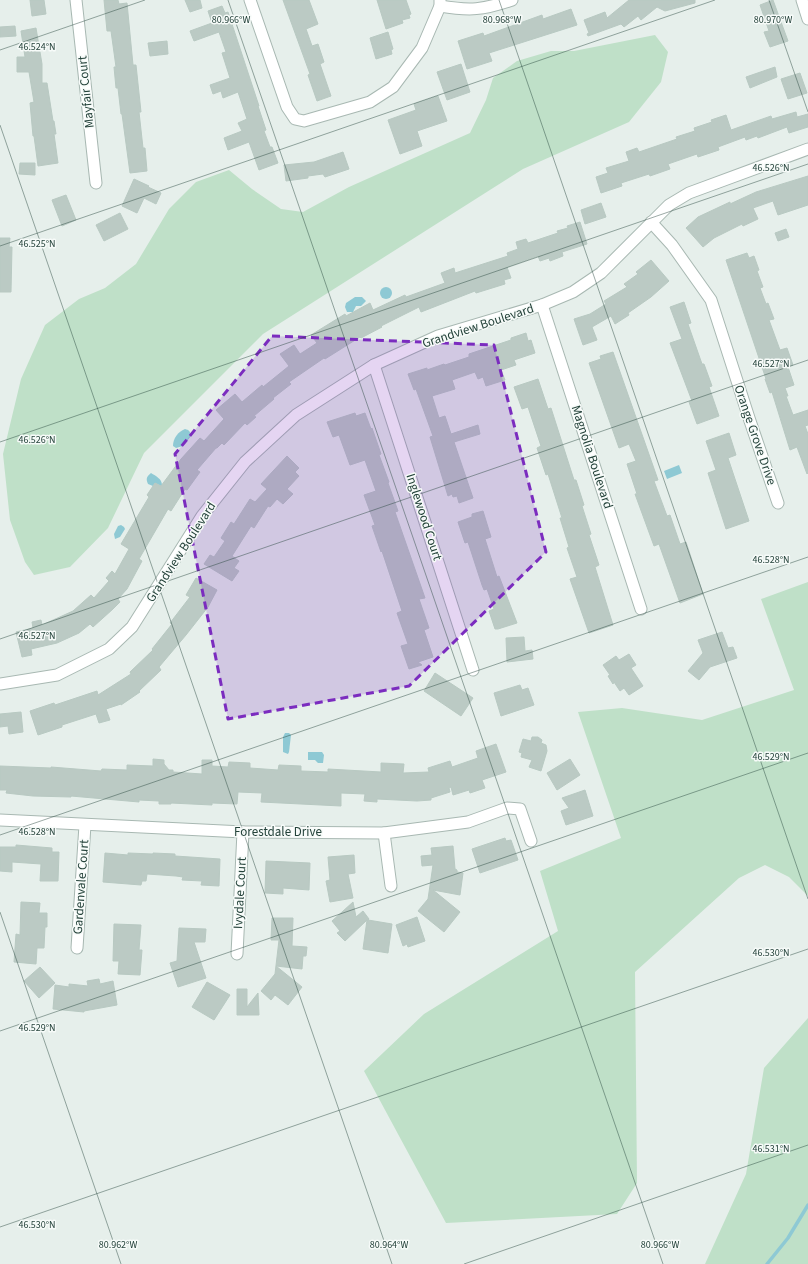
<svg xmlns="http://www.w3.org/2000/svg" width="808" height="1264" viewBox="0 0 808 1264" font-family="'Source Sans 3',sans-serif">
  <rect width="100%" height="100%" fill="#e6efeb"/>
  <!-- green -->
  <g fill="#bfe0c8">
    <path d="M655 35 668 52 661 82 629 122 523 169 263 334 144 453 108 528 70 567 34 575 25 562 10 520 3 454 21 379 45 325 79 299 105 288 136 264 169 209 196 182 229 170 252 189 281 209 303 212 349 187 470 133 486 100 493 78 517 61 551 51H574Z"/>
    <path d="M808 582V896L789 877 765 865 739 878 635 972 637 1183 617 1214 446 1223 364 1071 424 1014 558 931 540 871 621 838 578 712 622 708 702 720 794 690 761 599Z"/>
    <path d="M808 1018V1264H705L746 1174 764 1068Z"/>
  </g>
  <!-- water -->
  <g fill="#8ec9d4">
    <circle cx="386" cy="293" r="6"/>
    <path d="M355 297H362L366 301 361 306H356L353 312H347L345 307 346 303Z"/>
    <path d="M185 429C189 430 190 431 191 436L183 446 176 448 173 446C173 438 178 432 185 429Z"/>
    <path d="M679 465 682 473 667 479 664 471Z"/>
    <path d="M151 473C156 476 162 479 162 485L161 486 155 483 153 486 148 484C146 479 146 477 151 473Z"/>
    <path d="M121 525 124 527 125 529 120 537 115 539 114 534 118 526Z"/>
    <path d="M285 733H289L291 735 289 752 288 754 283 752V737Z"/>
    <path d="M308 752H322L324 755 323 763H318L315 760H308Z"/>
  </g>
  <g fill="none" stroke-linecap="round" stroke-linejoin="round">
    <!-- stream -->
    <path stroke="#8ec9d4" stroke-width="3.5" d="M767 1264 788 1238 808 1205"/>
  </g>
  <!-- building -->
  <g fill="#bbcac4" stroke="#b8c9c2">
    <path d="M30 0H44L46 14 32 16Z"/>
    <path d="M104 0H118L119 4 127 3 133 65H136L141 112H139L143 148H145L147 171 130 173 122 114H121L118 88H116L114 67H116L111 31H107Z"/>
    <path d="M185 0H200L202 8 190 12Z"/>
    <path d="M283 0H309L318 24 306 29 312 46 318 44 324 62 320 64 331 96 317 101 308 75 310 74Z"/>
    <path d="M377 0H406L411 14 409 15 410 18 402 20 403 23 386 29Z"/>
    <path d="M629 0H695V3L665 11 657 7 641 20 638 16 624 27 621 24 588 36 587 34 589 33 584 20 605 12 607 18Z"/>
    <path d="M773 0 788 41 770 47 764 32 769 31 760 5Z"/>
    <path d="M222 6 225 13 228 12 259 106H258L266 130 264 131 270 147H272L278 163 259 170 249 142 228 150 224 138 242 131 238 123 247 119 238 92 223 98 221 91 213 94 210 85 230 78 222 53 226 52 219 32 194 41 190 31 212 23 208 11Z"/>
    <path d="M571 9 577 25 489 53 492 61 467 69 458 41 483 33 484 36 542 15 543 19Z"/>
    <path d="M15 26 16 36 0 37V27Z"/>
    <path d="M36 28 42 64V83H47L53 121H54L56 134H54L58 163 38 166 34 136H33L30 103 34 102 29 72H17V57H25L21 31Z"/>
    <path d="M388 32 393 49 391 50 392 54 376 59 370 38Z"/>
    <path d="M167 41 168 54 150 56 148 43Z"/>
    <path d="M461 64 470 92 447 100 437 72Z"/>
    <path d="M775 67 777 77 750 88 746 77Z"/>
    <path d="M800 73 807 93 788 99 781 79Z"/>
    <path d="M438 96 447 121 417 131 422 146 400 154 388 120 416 110 414 104Z"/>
    <path d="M796 112 797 117 808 114V127L789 133 787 127 758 138 757 136 746 140 745 137 718 147 719 150 698 157 697 154 668 164 670 169 650 176 649 174 621 183 622 186 601 193 596 177 608 173 606 168 629 161 626 152 637 148 639 152 677 139 676 137 695 131 694 128 712 122 711 120 726 115 731 130 771 116 772 119Z"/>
    <path d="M343 152 349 169 325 177 323 174 308 176V178L286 181 284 165 314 162Z"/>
    <path d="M20 163H35V175L19 174Z"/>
    <path d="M808 176V205L778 215 773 201 753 208 758 219 743 226 742 224 714 238 703 247 686 228 698 217 730 202V204L756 192Z"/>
    <path d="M134 179 149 186 148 187 161 193 156 204 144 198 137 213 122 206Z"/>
    <path d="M66 195 76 220 62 226 52 200Z"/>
    <path d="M601 203 606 217 585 224 581 210Z"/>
    <path d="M120 213 128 229 104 241 96 225Z"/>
    <path d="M580 222 587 244 562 252 563 256 550 261 549 258 540 261 538 256 507 267 511 278 504 280 505 284 476 293 475 291 421 312 419 307 381 326 382 327 361 338 360 337 325 359 324 358 289 382 291 384 273 398 274 399 254 416 256 417 247 425 245 423 224 445 222 443 217 448H216L197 470 200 472 187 490 185 489 171 511 168 509 139 559 142 561 127 589 118 599 120 602 113 609 93 627 90 624 79 633 57 643 31 649 32 655 22 657 16 632 33 628 32 622 41 620 42 625 73 611 91 595 94 598 109 581 106 578 112 571 115 574 129 549 121 544 149 497 147 495 155 483 161 486 181 459 200 438 204 441 224 419 216 410 235 394 242 402 262 385 263 387 289 366 280 354 294 345 300 354 317 343 311 335 345 314 346 316 370 303 373 310 405 295 406 297 445 283 441 273 454 268 455 273 508 256 507 253 518 249 516 242 526 239 528 243 558 233 557 231 568 228 567 226Z"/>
    <path d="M786 229 789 237 778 241 775 233Z"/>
    <path d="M0 238H10L9 247H12L11 292H0Z"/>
    <path d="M747 253 749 258 754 256 759 270 757 271 763 287 760 288 766 304 768 303 774 319 769 320 780 350 787 348 793 365 788 367 794 385 785 388 788 396H786L793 415 808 410V425L805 426 808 434V473L807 474 797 447 790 450 772 392 770 393 765 379H766L726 260Z"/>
    <path d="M651 260 669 281 651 297 628 313 629 315 615 324 611 316 592 327 597 340 583 345 574 319 590 314 606 304 604 301 627 287 624 284 638 274 636 272Z"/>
    <path d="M684 302 691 323 688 324 702 364H704L712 386 709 387 719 416 697 424 689 402 692 401 670 343 682 339 670 307Z"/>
    <path d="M526 333 528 341 531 340 535 353 514 360 516 365 501 370 505 380 486 386 483 377 478 379 475 372 452 380 455 389 432 396 439 418 445 416 451 434 478 425 480 434 454 442 473 498 459 503 457 496 453 497 452 494 448 496 430 437 433 436 416 389 414 390 408 374 427 368V370L444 364 445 365 469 357V354L511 340V338Z"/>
    <path d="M613 352 658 480 654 481 667 516 670 515 680 544 686 542 703 594 680 603 659 544 654 546 635 494H637L627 464 636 461 629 444 619 448 589 363 601 359 600 356Z"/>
    <path d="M538 379 548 409 551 408 574 480H576L584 505 582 506 591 534 589 535 599 565 595 567 613 625 589 633 570 579 577 577 567 548 569 547 560 518H562L548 474 546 475 537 448 541 446 528 407 522 409 514 387Z"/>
    <path d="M355 413 356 416 365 413 371 429 372 428 381 454 379 455 389 482 388 483 398 511 395 512 425 598 419 599 429 628 424 630 433 657 418 662 422 665 409 669 401 646 408 644 397 613 402 611 382 551 381 552 372 526 375 525 364 495 376 491 365 460 350 465 339 435 333 437 327 422Z"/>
    <path d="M729 433 736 455 728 458 749 521 726 529 708 473 716 470 706 441Z"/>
    <path d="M287 456 299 468 295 472 299 476 287 489 293 494 283 504 277 499 270 507 268 506 254 528 251 526 232 556 239 561 234 568 239 571 232 581 204 564 210 555 214 557 225 541 221 538 231 522 234 524 250 499 255 502 267 489 261 484Z"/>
    <path d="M483 511 491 537 485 539 497 577 499 576 517 623 498 629H495L489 611 494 609 487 589 484 590 482 585 468 542 465 543 458 522 472 517V514Z"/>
    <path d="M196 578 217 590 208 607 186 635 159 667 161 670 139 691 140 692 121 705V704L106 709 110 720 99 723 96 714 62 725V727L38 735 30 711 54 703 55 705 97 691 98 695 131 674 130 672 153 650 152 649 172 624 170 623 190 597 186 595Z"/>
    <path d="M722 632 728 648 733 647 737 658 710 667 699 680 688 671 703 653 698 640Z"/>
    <path d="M524 637 525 651 532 650 533 659 507 662 506 638Z"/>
    <path d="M629 654 636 665 631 668 643 686 629 695 624 688 620 691 614 682 613 684 608 676 610 675 603 665 616 656 619 660Z"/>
    <path d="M435 673 473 698 461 716 424 691Z"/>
    <path d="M520 685 522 690 528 688 534 705 501 716 494 693Z"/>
    <path d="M21 712 23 732 9 734 8 726 0 727V714Z"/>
    <path d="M532 737H538L542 740 541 743 546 745 547 751 541 771 529 767 532 760 521 757 522 753 519 752 523 739 531 741Z"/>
    <path d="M496 744 506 772 482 780 485 788 470 793 469 790 453 795 451 787 449 788 450 792 431 798V800L417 801 377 799V802L364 801 365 794 341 793V806L261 802 262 793 238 792 237 804 212 803V805L171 803V804H159V801L139 800V802L71 796V797L33 796 6 793 7 790H0V766L51 768V767L101 771 102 769 127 770V765L153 766V759L164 760V764L169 770H173V772L202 774V760H212V766L228 767 229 762 250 763V768L278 770 279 765 301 766V771L328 772V769L381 772V763L404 764 403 773 429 772 428 768 450 761 452 767 478 758 476 751Z"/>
    <path d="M570 759 580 775 557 790 547 773Z"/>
    <path d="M585 790 593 816 566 825 561 811 569 808 562 798Z"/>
    <path d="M505 838 506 841 511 840 518 860 480 873 472 849Z"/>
    <path d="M16 845 52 848V852H59L58 881H40L41 864 12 862V872L0 871V847H16Z"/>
    <path d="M453 846 455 869 457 870V872L463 873 460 895 433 890 460 912 444 932 418 911 428 899 433 865 422 866 421 856 432 855 431 848Z"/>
    <path d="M105 853 128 855V853L153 854V853L175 854V856L220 859 219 886 201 885 202 881 182 880 183 877 176 876 147 874 146 881H142L141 885 103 882Z"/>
    <path d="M354 855 355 873 348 874 353 898 330 902 326 881 330 880 328 857Z"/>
    <path d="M266 861 310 863 309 890 283 888V894L265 893Z"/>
    <path d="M21 902 40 903 39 913H47V927H45L44 948H37L36 964 14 962 16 934 20 935Z"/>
    <path d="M353 902 356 917 363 911 369 919 368 920 392 924 388 953 363 949 367 920 345 941 337 933 340 931 332 921Z"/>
    <path d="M417 917 425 941 408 947 407 944 403 946 396 925Z"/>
    <path d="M272 918H293L292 946 307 947 306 956H303L302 969 276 966 302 987 288 1005 275 995 271 1000 261 991 275 974 279 940H271Z"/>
    <path d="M114 924 141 925 139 950H142L140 975 118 974 119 961H113Z"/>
    <path d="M179 928 206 929 205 942H194L206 978 178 987 170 963 177 961Z"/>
    <path d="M40 967 55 983 39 998 24 981Z"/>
    <path d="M99 979 100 984 113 981 117 1005 84 1011V1012L53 1009 55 985 69 987V984L88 986 87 981Z"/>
    <path d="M207 982 230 995 214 1020 192 1007Z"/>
    <path d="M237 989H247V1007L258 993 259 1015H237Z"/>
  </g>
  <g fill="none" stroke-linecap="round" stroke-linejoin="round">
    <defs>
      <g id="minor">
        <path d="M76 0 96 183"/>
        <path d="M250 0 287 107 295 119 304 121 370 102 393 87 422 48 440 6V0"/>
        <path d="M802 0 808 19"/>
        <path d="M440 6C470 11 483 10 512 0"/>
        <path d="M651 222 672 245 711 300 749 418 778 503"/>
        <path d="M542 305 641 609"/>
        <path d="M374 365 473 670"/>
        <path d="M0 684 57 675 109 649 132 627 202 516 245 462 296 415 374 365 438 336 542 305 573 292 601 273 669 205 689 193 808 149"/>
        <path d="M0 820 243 832 384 833 468 822 507 808 520 809 531 841"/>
        <path d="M384 833 391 886"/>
        <path d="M77 948 85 825"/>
        <path d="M237 954 243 832"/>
      </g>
    </defs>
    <!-- minor casing -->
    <use href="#minor" stroke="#a8b8b2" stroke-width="13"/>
    <!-- minor -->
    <use href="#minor" stroke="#fff" stroke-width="11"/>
  </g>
  <!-- marked area -->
  <path fill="#7b2cbf" fill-opacity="0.2" stroke="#7b2cbf" stroke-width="3" stroke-dasharray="8 5" stroke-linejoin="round" d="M272 336 494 345 546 552 409 686 228 719 175 454Z"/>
  <!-- ticks -->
  <path fill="none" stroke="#24423a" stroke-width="1" stroke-opacity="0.45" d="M228 0 663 1264M499 0 808 899M769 0 808 112M0 50 145 0M0 125 392 1264M0 246 715 0M0 442 808 164M0 639 808 360M0 835 808 557M0 912 121 1264M0 1031 808 753M0 1227 808 949M464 1264 808 1145"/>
  <g text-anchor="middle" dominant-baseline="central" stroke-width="3" stroke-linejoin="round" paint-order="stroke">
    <!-- street labels -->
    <g font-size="13" fill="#24423a" stroke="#f7fbf9">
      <text transform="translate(86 92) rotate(-96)">Mayfair Court</text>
      <text transform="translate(478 326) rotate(-18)">Grandview Boulevard</text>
      <text transform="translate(755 435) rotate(71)">Orange Grove Drive</text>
      <text transform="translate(592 457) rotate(72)">Magnolia Boulevard</text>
      <text transform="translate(424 517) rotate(72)">Inglewood Court</text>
      <text transform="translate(181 552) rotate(-57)">Grandview Boulevard</text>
      <text x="278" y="832">Forestdale Drive</text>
      <text transform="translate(81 887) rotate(-86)">Gardenvale Court</text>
      <text transform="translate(240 893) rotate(-87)">Ivydale Court</text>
    </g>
  </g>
  <g font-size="10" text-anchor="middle" fill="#24423a" stroke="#f7fbf9" stroke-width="3" stroke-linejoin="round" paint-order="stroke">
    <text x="231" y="23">80.966°W</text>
    <text x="502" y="23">80.968°W</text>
    <text x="773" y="23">80.970°W</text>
    <text x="37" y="50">46.524°N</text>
    <text x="771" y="171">46.526°N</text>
    <text x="37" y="247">46.525°N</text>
    <text x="771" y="367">46.527°N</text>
    <text x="37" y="443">46.526°N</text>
    <text x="771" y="563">46.528°N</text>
    <text x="37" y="639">46.527°N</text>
    <text x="771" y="760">46.529°N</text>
    <text x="37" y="835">46.528°N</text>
    <text x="771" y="956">46.530°N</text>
    <text x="37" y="1031">46.529°N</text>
    <text x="771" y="1152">46.531°N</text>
    <text x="37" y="1228">46.530°N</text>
    <text x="118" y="1248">80.962°W</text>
    <text x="389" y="1248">80.964°W</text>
    <text x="660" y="1248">80.966°W</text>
  </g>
</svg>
